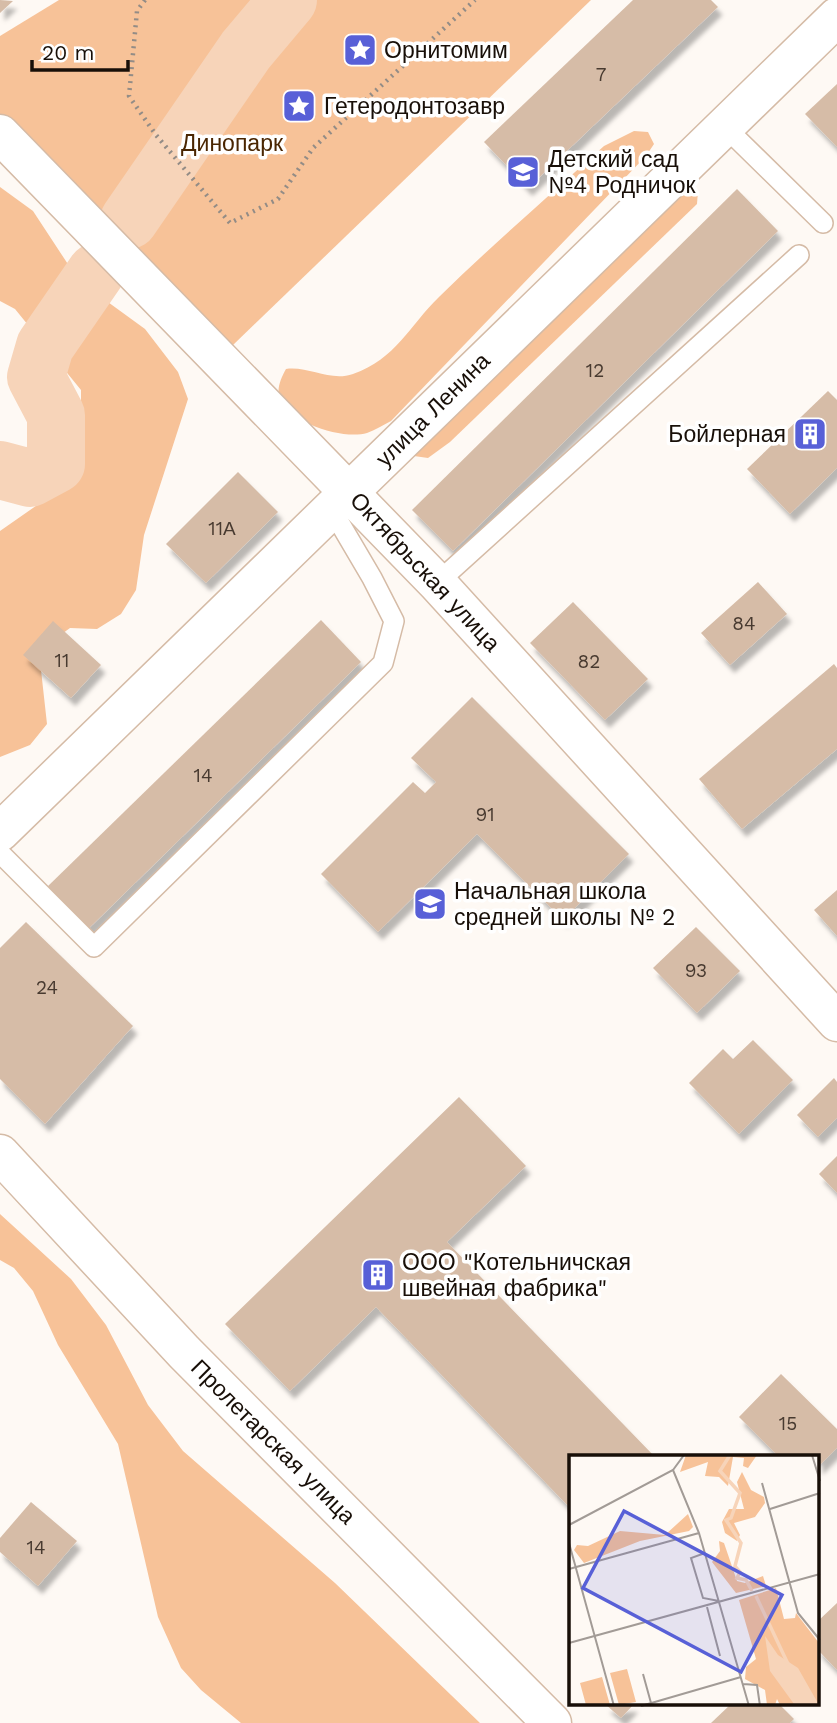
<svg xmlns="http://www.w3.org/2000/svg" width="837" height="1723" viewBox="0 0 837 1723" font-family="'Work Sans',sans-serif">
  <defs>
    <filter id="shadow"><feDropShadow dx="4.5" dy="8" stdDeviation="2" flood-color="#0004"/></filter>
  </defs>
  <rect width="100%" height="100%" fill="#fef9f4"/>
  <!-- green -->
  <g fill="#f7c298">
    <path d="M59 0H591L233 345 0 121V36Z"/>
    <path d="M634 131 648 132 654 144 646 156 391 421C383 425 375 430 367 433 343 440 290 423 280 400 276 389 281 378 286 369 309 366 330 382 353 374 396 359 409 326 439 297 492 245 549 196 604 146Z"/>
    <path d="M688 182 698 191 697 204 450 442 428 458 414 456 410 443Z"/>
    <path d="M0 187 33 211 79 281 145 329 178 372 188 399 144 535 136 590 121 614 97 629 70 628 48 644 41 670 47 724 30 745 0 757V531L53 494 81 447V390L15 309 0 301Z"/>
    <path d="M0 1214 71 1279 106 1325 148 1405 183 1451 335 1583 480 1723H241L201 1690 181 1668 158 1617 118 1444 58 1345 33 1291 14 1268 0 1260Z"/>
  </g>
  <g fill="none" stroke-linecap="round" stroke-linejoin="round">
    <!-- river -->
    <g stroke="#f7d4b9" stroke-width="58">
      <path d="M129 220 246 50 288 0"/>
      <path d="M0 470 30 478 56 464V415L36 377 45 346 96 272"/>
    </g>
  </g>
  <!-- building -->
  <g fill="#d6bca7" filter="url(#shadow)">
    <path d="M0 0 13 1 0 13Z"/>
    <path d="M633 0H711L718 7 528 188 484 142Z"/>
    <path d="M837 84V147L805 114Z"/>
    <path d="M737 189 778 231 453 551 412 510Z"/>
    <path d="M828 391 837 400V468L790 514 747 469Z"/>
    <path d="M238 472 278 512 206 583 166 544Z"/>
    <path d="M758 582 787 614 730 665 701 633Z"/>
    <path d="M573 602 648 679 605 720 530 643Z"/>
    <path d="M321 620 361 662 85 932 45 889Z"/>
    <path d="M53 621 101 665 71 698 23 655Z"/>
    <path d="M834 664 837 668V749L742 829 699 779Z"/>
    <path d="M472 697 629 854 563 920 477 834 378 932 321 874 413 782 425 793 436 782 411 758Z"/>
    <path d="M837 890V936L814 910Z"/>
    <path d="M26 922 133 1026 45 1124 0 1079V948Z"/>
    <path d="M696 927 740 971 697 1013 653 968Z"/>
    <path d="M753 1040 793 1080 739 1134 689 1083 723 1049 733 1059Z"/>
    <path d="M834 1078 837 1082V1118L818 1137 797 1115Z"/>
    <path d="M459 1097 526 1166 447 1242 655 1457H571V1509L376 1307 290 1391 225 1324Z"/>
    <path d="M837 1156V1193L819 1174Z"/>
    <path d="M781 1374 837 1429V1448L818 1467V1457H779L739 1417Z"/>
    <path d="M31 1502 77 1541 38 1586 0 1552V1538Z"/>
    <path d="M837 1603V1670L818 1650V1621Z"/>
    <path d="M605 1704H634L621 1718Z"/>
    <path d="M731 1704H779L794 1719 790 1723H711Z"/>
  </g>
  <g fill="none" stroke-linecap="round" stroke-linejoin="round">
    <defs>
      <g id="lane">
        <path d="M723 125 823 223"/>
        <path d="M437 583 799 255"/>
        <path d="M0 853 94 947 383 663 394 621 372 578 332 510"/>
      </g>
      <g id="street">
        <path d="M0 134 437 583 837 1022"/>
        <path d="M0 832 837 17"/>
        <path d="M0 1154 184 1352 552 1723"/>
      </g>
    </defs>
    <!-- lane casing -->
    <use href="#lane" stroke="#d5bba6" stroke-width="22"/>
    <!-- street casing -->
    <use href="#street" stroke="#d5bba6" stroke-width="41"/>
    <!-- path -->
    <path stroke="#938c86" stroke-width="4.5" stroke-dasharray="2 5" stroke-linecap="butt" d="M145 0 137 11 129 96 156 135 230 223 278 199 313 148 475 0"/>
    <!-- lane -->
    <use href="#lane" stroke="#fff" stroke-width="19"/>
    <!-- street -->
    <use href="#street" stroke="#fff" stroke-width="38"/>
  </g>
  <!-- icons -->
  <defs>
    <symbol id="sight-square" viewBox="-11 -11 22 22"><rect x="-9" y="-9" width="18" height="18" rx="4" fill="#5860d7" stroke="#fff"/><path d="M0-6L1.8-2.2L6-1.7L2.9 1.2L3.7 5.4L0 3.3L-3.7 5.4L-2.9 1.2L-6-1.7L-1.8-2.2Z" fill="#fff"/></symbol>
    <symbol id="school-square" viewBox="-11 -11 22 22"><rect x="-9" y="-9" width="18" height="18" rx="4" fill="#5860d7" stroke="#fff"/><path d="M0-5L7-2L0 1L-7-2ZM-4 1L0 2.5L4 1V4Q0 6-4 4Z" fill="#fff"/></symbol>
    <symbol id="building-square" viewBox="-11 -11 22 22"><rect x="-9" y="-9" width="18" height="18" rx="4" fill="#5860d7" stroke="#fff"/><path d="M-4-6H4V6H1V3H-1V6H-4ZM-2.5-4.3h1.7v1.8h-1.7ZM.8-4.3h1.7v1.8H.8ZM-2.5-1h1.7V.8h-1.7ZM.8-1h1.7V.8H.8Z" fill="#fff"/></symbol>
  </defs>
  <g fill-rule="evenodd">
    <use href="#sight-square" x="341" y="31" width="38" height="38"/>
    <use href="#sight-square" x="280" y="87" width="38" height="38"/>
    <use href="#school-square" x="504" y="153" width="38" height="38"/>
    <use href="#building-square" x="791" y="415" width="38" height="38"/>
    <use href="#school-square" x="411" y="885" width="38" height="38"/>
    <use href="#building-square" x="359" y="1256" width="38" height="38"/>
  </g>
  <g text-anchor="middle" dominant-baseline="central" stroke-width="7" stroke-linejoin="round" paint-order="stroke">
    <!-- number labels -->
    <g font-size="19" fill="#483a30">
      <text x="601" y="74">7</text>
      <text x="595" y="370">12</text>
      <text x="222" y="528">11А</text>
      <text x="744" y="623">84</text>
      <text x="62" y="660">11</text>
      <text x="589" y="661">82</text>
      <text x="203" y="775">14</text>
      <text x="485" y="814">91</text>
      <text x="696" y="970">93</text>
      <text x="47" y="987">24</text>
      <text x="788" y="1423">15</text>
      <text x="36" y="1547">14</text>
    </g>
    <!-- poi labels -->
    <g font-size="23" fill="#180f08" stroke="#fff" text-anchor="start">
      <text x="384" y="50">Орнитомим</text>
      <text x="324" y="106">Гетеродонтозавр</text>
      <text x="548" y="159">Детский сад<tspan x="548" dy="26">№4 Родничок</tspan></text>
      <text x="786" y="434" text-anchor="end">Бойлерная</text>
      <text x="454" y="891">Начальная школа<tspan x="454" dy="26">средней школы № 2</tspan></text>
      <text x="402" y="1262">ООО "Котельничская<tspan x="402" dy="26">швейная фабрика"</tspan></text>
    </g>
    <!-- park labels -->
    <g font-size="23" fill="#4a2602" stroke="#fff">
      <text x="232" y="143">Динопарк</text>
    </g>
    <!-- street labels -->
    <g font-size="23" fill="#180f08" stroke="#fff">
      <text transform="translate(433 410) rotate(-45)">улица Ленина</text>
      <text transform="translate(425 572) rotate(47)">Октябрьская улица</text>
      <text transform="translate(273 1442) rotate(45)">Пролетарская улица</text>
    </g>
  </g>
  <!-- overview -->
  <g transform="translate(569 1455)">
    <rect width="250" height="250" fill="#fef9f4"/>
    <path d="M117 0H188L179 13 174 11 175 3 164 2 159 31 150 22 136 21 139 7 111 17ZM173 17 182 35 195 42 196 48 186 62 165 68 171 80 168 86 156 78 153 67 160 54H175L168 27ZM119 59 124 72 120 76 71 86 15 108 5 95 8 90 19 91 51 76 96 80ZM150 86 155 88 168 126 176 128 194 121 197 131 167 138 143 107 151 96ZM207 133 215 164 226 163 227 158 250 188V250H211L208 244 206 250H198L196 235 176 224 177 212 187 204 170 145ZM58 214 67 247 50 250 41 218ZM33 222 41 250H17L11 228Z" fill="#f7c298"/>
    <path d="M196 181 209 200 229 213 250 250 225 249 201 216Z" fill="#f7d4b9"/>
    <path fill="none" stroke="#f7d4b9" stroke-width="3.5" d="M161 0 151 16 171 38 162 63 157 65 172 88 166 111 171 117 168 123 177 125 183 136M187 141 219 209"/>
    <path fill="none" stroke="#a29b96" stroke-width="2" d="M243 0 251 26M104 15 130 78 180 251M193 28 229 158 251 185M201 54 251 38M0 70 104 15 115 0M0 88 45 251M136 98 122 103 134 143 150 146M0 114 130 78M138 152 151 201M0 188 251 119M74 219 82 248M174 229 188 230 191 251M72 251 172 222"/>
    <path fill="#5860d7" fill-opacity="0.15" stroke="#5860d7" stroke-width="3.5" d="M55 56 213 140 172 217 14 133Z"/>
    <rect width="250" height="250" fill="none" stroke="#180f08" stroke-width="3.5"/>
  </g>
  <!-- scale -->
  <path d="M32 60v10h96v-10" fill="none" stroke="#180f08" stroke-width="3.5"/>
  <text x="42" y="60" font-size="21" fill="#180f08" stroke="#ffffff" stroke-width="5" paint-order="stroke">20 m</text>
</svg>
